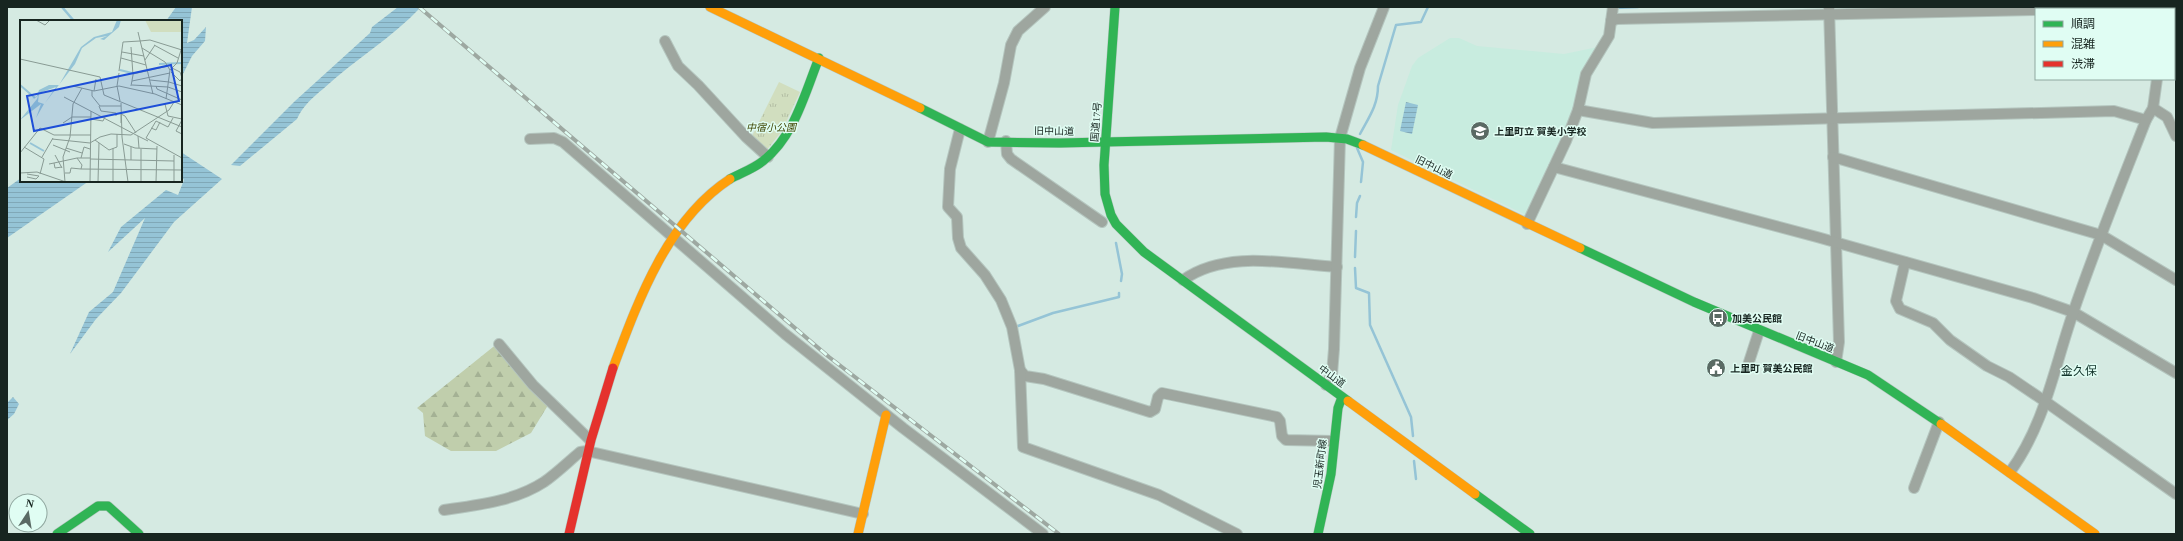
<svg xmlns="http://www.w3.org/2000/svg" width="2183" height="541" viewBox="0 0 2183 541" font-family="'Times New Roman','Noto Sans JP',serif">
  <defs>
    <pattern id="forest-firs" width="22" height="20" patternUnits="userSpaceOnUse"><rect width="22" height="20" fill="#c0ceac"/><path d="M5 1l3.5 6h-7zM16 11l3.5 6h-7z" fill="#a4b194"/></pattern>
    <pattern id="park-tufts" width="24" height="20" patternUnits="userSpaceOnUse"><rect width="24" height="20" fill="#d1debf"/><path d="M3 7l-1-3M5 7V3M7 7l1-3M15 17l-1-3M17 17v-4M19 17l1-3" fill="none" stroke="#b3bea4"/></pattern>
    <pattern id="water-rules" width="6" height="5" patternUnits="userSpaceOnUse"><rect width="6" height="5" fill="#95c4d6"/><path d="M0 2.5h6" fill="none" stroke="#80a8b7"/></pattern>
  </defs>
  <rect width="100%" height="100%" fill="#d5eae2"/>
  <!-- built -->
  <path fill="#c8ecdf" d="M1450 38H1459L1477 46 1564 54 1598 47 1577 90 1575 108 1528 216 1391 150 1398 105 1412 66 1418 58Z"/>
  <!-- forest -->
  <path fill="url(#forest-firs)" d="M499 344 550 402 531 433 496 451H451L425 436 423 413 417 408 493 347Z"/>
  <!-- park -->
  <path fill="url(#park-tufts)" d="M779 82 800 92 782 131 766 151 751 138Z"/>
  <!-- water -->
  <g fill="url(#water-rules)">
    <path d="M176 7H192L187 43 194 40 206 27 205 41 192 56 181 78V21H166Z"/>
    <path d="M398 7H421C392 38 354 60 323 89 312 98 303 106 297 119L240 166 231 165 295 101 370 33 372 27Z"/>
    <path d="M1406 102 1418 105 1412 134 1400 131Z"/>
    <path d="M181 152 222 179 174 222 121 293 96 319 70 354 89 312 113 292 145 218 108 252 121 227 166 190 178 195 184 180 181 175Z"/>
    <path d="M21 178V181H89L7 238V188Z"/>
    <path d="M13 397 19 404 14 414 7 420V403Z"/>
  </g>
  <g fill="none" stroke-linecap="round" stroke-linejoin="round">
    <!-- stream -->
    <g stroke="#95c4d6" stroke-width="2.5">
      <path d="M62 7 74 21"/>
      <path d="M1615 8 1638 7"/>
      <path d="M1360 134C1369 117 1378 105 1378 86L1396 25 1421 22 1428 7"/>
      <path d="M1357 148 1363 162 1361 182"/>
      <path d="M1356 217 1357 203 1360 196"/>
      <path d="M1116 243 1122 274 1121 281"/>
      <path d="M1355 257 1356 231"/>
      <path d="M1355 268 1356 288 1369 293 1370 325 1411 417 1413 436"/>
      <path d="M1018 326 1053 313 1119 297V293"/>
      <path d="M1414 461 1416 479"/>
    </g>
    <defs>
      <g id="street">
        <path d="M1829 7 1839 342 1836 362"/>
        <path d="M2062 9 2136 7"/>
        <path d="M1611 21 1617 19 2036 10"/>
        <path d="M665 41 678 66 698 85 746 137 768 157"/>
        <path d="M2174 53 2176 51"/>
        <path d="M2153 108 2167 117 2176 136"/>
        <path d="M1578 110 1653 123 2114 111 2146 120"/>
        <path d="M960 129 950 169 948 207 957 217 958 238 961 248 985 275 1001 300 1012 327 1020 370 1025 376 1044 379 1150 412 1155 409 1158 397 1162 393 1277 417 1280 421 1282 436 1286 440 1333 441"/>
        <path d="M530 139 554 138 563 142 785 334 903 428 1043 534"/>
        <path d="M1006 141 1007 154 1011 159 1102 222"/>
        <path d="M988 142 1004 83 1011 45 1018 31 1045 7"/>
        <path d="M1833 157 2101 235 2176 280"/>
        <path d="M1554 167 1817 237 2033 298 2073 312 2176 373"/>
        <path d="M1527 224 1566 141 1578 110 1586 74 1609 36 1613 7"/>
        <path d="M1905 262 1896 301 1900 309 1933 323 1950 340 1987 366 2009 377 2046 402 2176 494"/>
        <path d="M1183 280C1226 249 1288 264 1337 267"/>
        <path d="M499 344 533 385 590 440"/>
        <path d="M1748 365 1759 331"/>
        <path d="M1020 370 1023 447 1159 495 1237 534"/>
        <path d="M1326 385 1332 374 1334 349 1340 138 1360 68 1384 7"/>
        <path d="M2010 472C2045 424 2054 368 2073 313 2095 248 2121 184 2146 120L2153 108 2157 79"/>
        <path d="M1914 488 1939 422"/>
        <path d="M444 510C478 505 515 501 544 482 557 473 568 462 580 452L587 451 863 514"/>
      </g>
      <g id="fast">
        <path d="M1115 7 1104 165 1105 194 1111 215 1116 224 1144 252 1348 401"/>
        <path d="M920 108 988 142 1060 143 1326 137 1347 139 1363 145"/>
        <path d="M730 179C741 173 753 169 763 161 794 137 805 93 819 58"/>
        <path d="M1580 248 1694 302 1868 375 1941 424"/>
        <path d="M1475 494 1530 534"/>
        <path d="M57 534 98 506H108L139 534"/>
        <path d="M1318 534 1331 474 1338 408 1342 397"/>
      </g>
      <g id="slow">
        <path d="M710 7 920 108"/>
        <path d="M1363 145 1580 248"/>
        <path d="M613 368C638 301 667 220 730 179"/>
        <path d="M1348 401 1475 494"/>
        <path d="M1941 424 2095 534"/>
        <path d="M858 534 886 415"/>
      </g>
      <path id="jam" d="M569 534 591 440 613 368"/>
    </defs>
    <!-- street casing -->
    <use href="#street" stroke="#b4c5be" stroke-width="12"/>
    <!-- fast casing -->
    <use href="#fast" stroke="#b4c5be" stroke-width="10"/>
    <!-- slow casing -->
    <use href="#slow" stroke="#b4c5be" stroke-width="10"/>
    <!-- jam casing -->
    <use href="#jam" stroke="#b4c5be" stroke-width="10"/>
    <!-- street -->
    <use href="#street" stroke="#9ea69f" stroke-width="10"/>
    <!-- fast -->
    <use href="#fast" stroke="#30b455" stroke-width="9"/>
    <!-- slow -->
    <use href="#slow" stroke="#ff9f0a" stroke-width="9"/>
    <!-- jam -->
    <use href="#jam" stroke="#e5322d" stroke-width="9"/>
    <defs>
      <path id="rail" d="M419 7 829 357 1059 534"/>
    </defs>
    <!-- rail casing -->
    <use href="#rail" stroke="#9da8a1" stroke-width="4"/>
    <!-- rail -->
    <use href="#rail" stroke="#e0fdf3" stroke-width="2.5" stroke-dasharray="8" stroke-linecap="butt"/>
  </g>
  <!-- icons -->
  <defs>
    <symbol id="school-disc" viewBox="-11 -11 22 22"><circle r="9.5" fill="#5a6a64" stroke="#e0fdf3"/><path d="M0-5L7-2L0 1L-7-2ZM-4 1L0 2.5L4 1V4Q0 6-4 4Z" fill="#fff"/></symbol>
    <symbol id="bus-disc" viewBox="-11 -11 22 22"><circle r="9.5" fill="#5a6a64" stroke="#e0fdf3"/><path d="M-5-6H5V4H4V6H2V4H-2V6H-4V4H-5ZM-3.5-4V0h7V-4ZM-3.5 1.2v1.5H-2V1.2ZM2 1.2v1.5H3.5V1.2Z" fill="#fff"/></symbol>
    <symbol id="civic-disc" viewBox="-11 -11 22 22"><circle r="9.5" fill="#5a6a64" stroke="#e0fdf3"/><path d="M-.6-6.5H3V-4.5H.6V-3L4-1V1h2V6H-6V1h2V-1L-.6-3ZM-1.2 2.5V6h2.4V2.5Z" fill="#fff"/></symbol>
  </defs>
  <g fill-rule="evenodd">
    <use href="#school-disc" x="1469" y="120" width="22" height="22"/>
    <use href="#bus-disc" x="1707" y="307" width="22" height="22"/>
    <use href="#civic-disc" x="1705" y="357" width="22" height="22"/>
  </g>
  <g text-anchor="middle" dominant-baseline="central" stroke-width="3" stroke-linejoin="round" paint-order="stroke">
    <!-- street labels -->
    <g font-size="10" fill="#172520" stroke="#e0fdf3">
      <text transform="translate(1096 122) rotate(-85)">国道17号</text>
      <text transform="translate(1054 131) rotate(1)">旧中山道</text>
      <text transform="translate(1434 167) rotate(26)">旧中山道</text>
      <text transform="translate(1815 342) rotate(21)">旧中山道</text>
      <text transform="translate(1332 376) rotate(36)">中山道</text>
      <text transform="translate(1320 464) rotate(-83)">児玉新町線</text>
    </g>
    <!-- park labels -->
    <g font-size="10" font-style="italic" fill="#3e4400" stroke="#e0fdf3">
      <text x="771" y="127">中宿小公園</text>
    </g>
    <!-- poi labels -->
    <g font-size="10" font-weight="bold" fill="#172520" stroke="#e0fdf3" text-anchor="start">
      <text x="1494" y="131">上里町立 賀美小学校</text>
      <text x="1732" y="318">加美公民館</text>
      <text x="1730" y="368">上里町 賀美公民館</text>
    </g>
    <!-- quarter labels -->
    <g font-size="12" fill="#14352c" stroke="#e0fdf3">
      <text x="2079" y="371">金久保</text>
    </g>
  </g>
  <!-- overview -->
  <g transform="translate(20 20)">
    <rect width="162" height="162" fill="#d5eae2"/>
    <path d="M125 0H162V12H131Z" fill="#d1debf"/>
    <path d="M97 0H101L99 7 84 20 80 19 87 16 76 18 62 28 55 44 25 83 36 67 19 73 18 82 24 84 16 98 21 84 0 100 17 79 18 76 11 80 17 76 19 70 29 65H39L61 27 74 17 92 12Z" fill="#95c4d6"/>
    <path fill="none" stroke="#95c4d6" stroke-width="2" d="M139 44 162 43M100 50 112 53M0 65 15 78M10 123 24 131"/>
    <path fill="none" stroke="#899b94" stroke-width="1" d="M16 0 25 5 30 0M118 12 133 74M120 21 130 20 162 30M134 25 158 38M111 27 113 55 111 66M122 28 145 42 150 50M102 32 124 36M101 38 126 45M0 39 80 57 84 75 162 107M125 40 135 25M152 48 160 52 162 58M99 51 103 22 120 21M151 52 160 61 162 58M99 53 97 66 100 81M113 54 148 46M130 60 149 62 162 66M112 61 150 53M112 65 148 67 162 72M53 66 74 71 99 66 135 74 162 85M136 66 137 69 162 80M72 71V76L80 86H101M74 71 76 59M44 77 118 116M146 79 150 50 157 43 162 27M101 83 102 117 108 162M145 84 148 96 162 99M79 86 81 91 96 93V96M153 98 148 107 136 101 126 118 162 138M71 99 83 101 85 97M162 100 156 111 162 114M43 103 52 97H71M101 103V94L105 96 116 113M131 108 136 110 140 102M32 119 70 123 80 117 91 114 111 115 149 90 154 82M75 120 89 130 97 127V114M104 124 115 128 137 129M33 125 50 132M4 127 24 139 20 154M46 128 62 133M93 128V162M119 128 118 116 128 121M0 133 20 108 34 115H71M35 135 42 148M22 137 33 118M57 138 62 145 61 149 162 150M61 138 64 127 70 129M70 139 154 141M162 139V161M111 140V127M34 143 57 138H70M29 144 34 143 35 148 42 147M0 153 17 152 46 162M45 153H50L51 148 61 149M7 154 19 156 16 159 7 157M45 162 43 137 50 117 53 84 62 68M70 162 71 91M78 162 79 123M121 162V129M136 162 137 126M154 162V135"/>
    <path fill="#1d4ed8" fill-opacity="0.15" stroke="#1d4ed8" stroke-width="2" d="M151 45 159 81 14 111 7 76Z"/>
    <rect width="162" height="162" fill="none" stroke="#172520" stroke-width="2"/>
  </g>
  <!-- border -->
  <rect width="2183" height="541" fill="none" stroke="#172520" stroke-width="16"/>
  <!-- legend -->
  <rect x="2035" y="8" width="140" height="72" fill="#e0fdf3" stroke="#90a79f"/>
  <rect x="2043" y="21" width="20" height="6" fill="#30b455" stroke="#90a79f"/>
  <text x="2071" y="28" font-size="12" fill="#172520">順調</text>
  <rect x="2043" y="41" width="20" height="6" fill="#ff9f0a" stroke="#90a79f"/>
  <text x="2071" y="48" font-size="12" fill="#172520">混雑</text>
  <rect x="2043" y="61" width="20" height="6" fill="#e5322d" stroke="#90a79f"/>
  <text x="2071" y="68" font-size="12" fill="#172520">渋滞</text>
  <!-- north arrow -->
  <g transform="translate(28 513) rotate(12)"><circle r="19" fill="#e0fdf3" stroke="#90a79f"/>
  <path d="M0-3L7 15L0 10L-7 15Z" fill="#5a6a64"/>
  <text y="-6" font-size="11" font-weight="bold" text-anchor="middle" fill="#172520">N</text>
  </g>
</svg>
